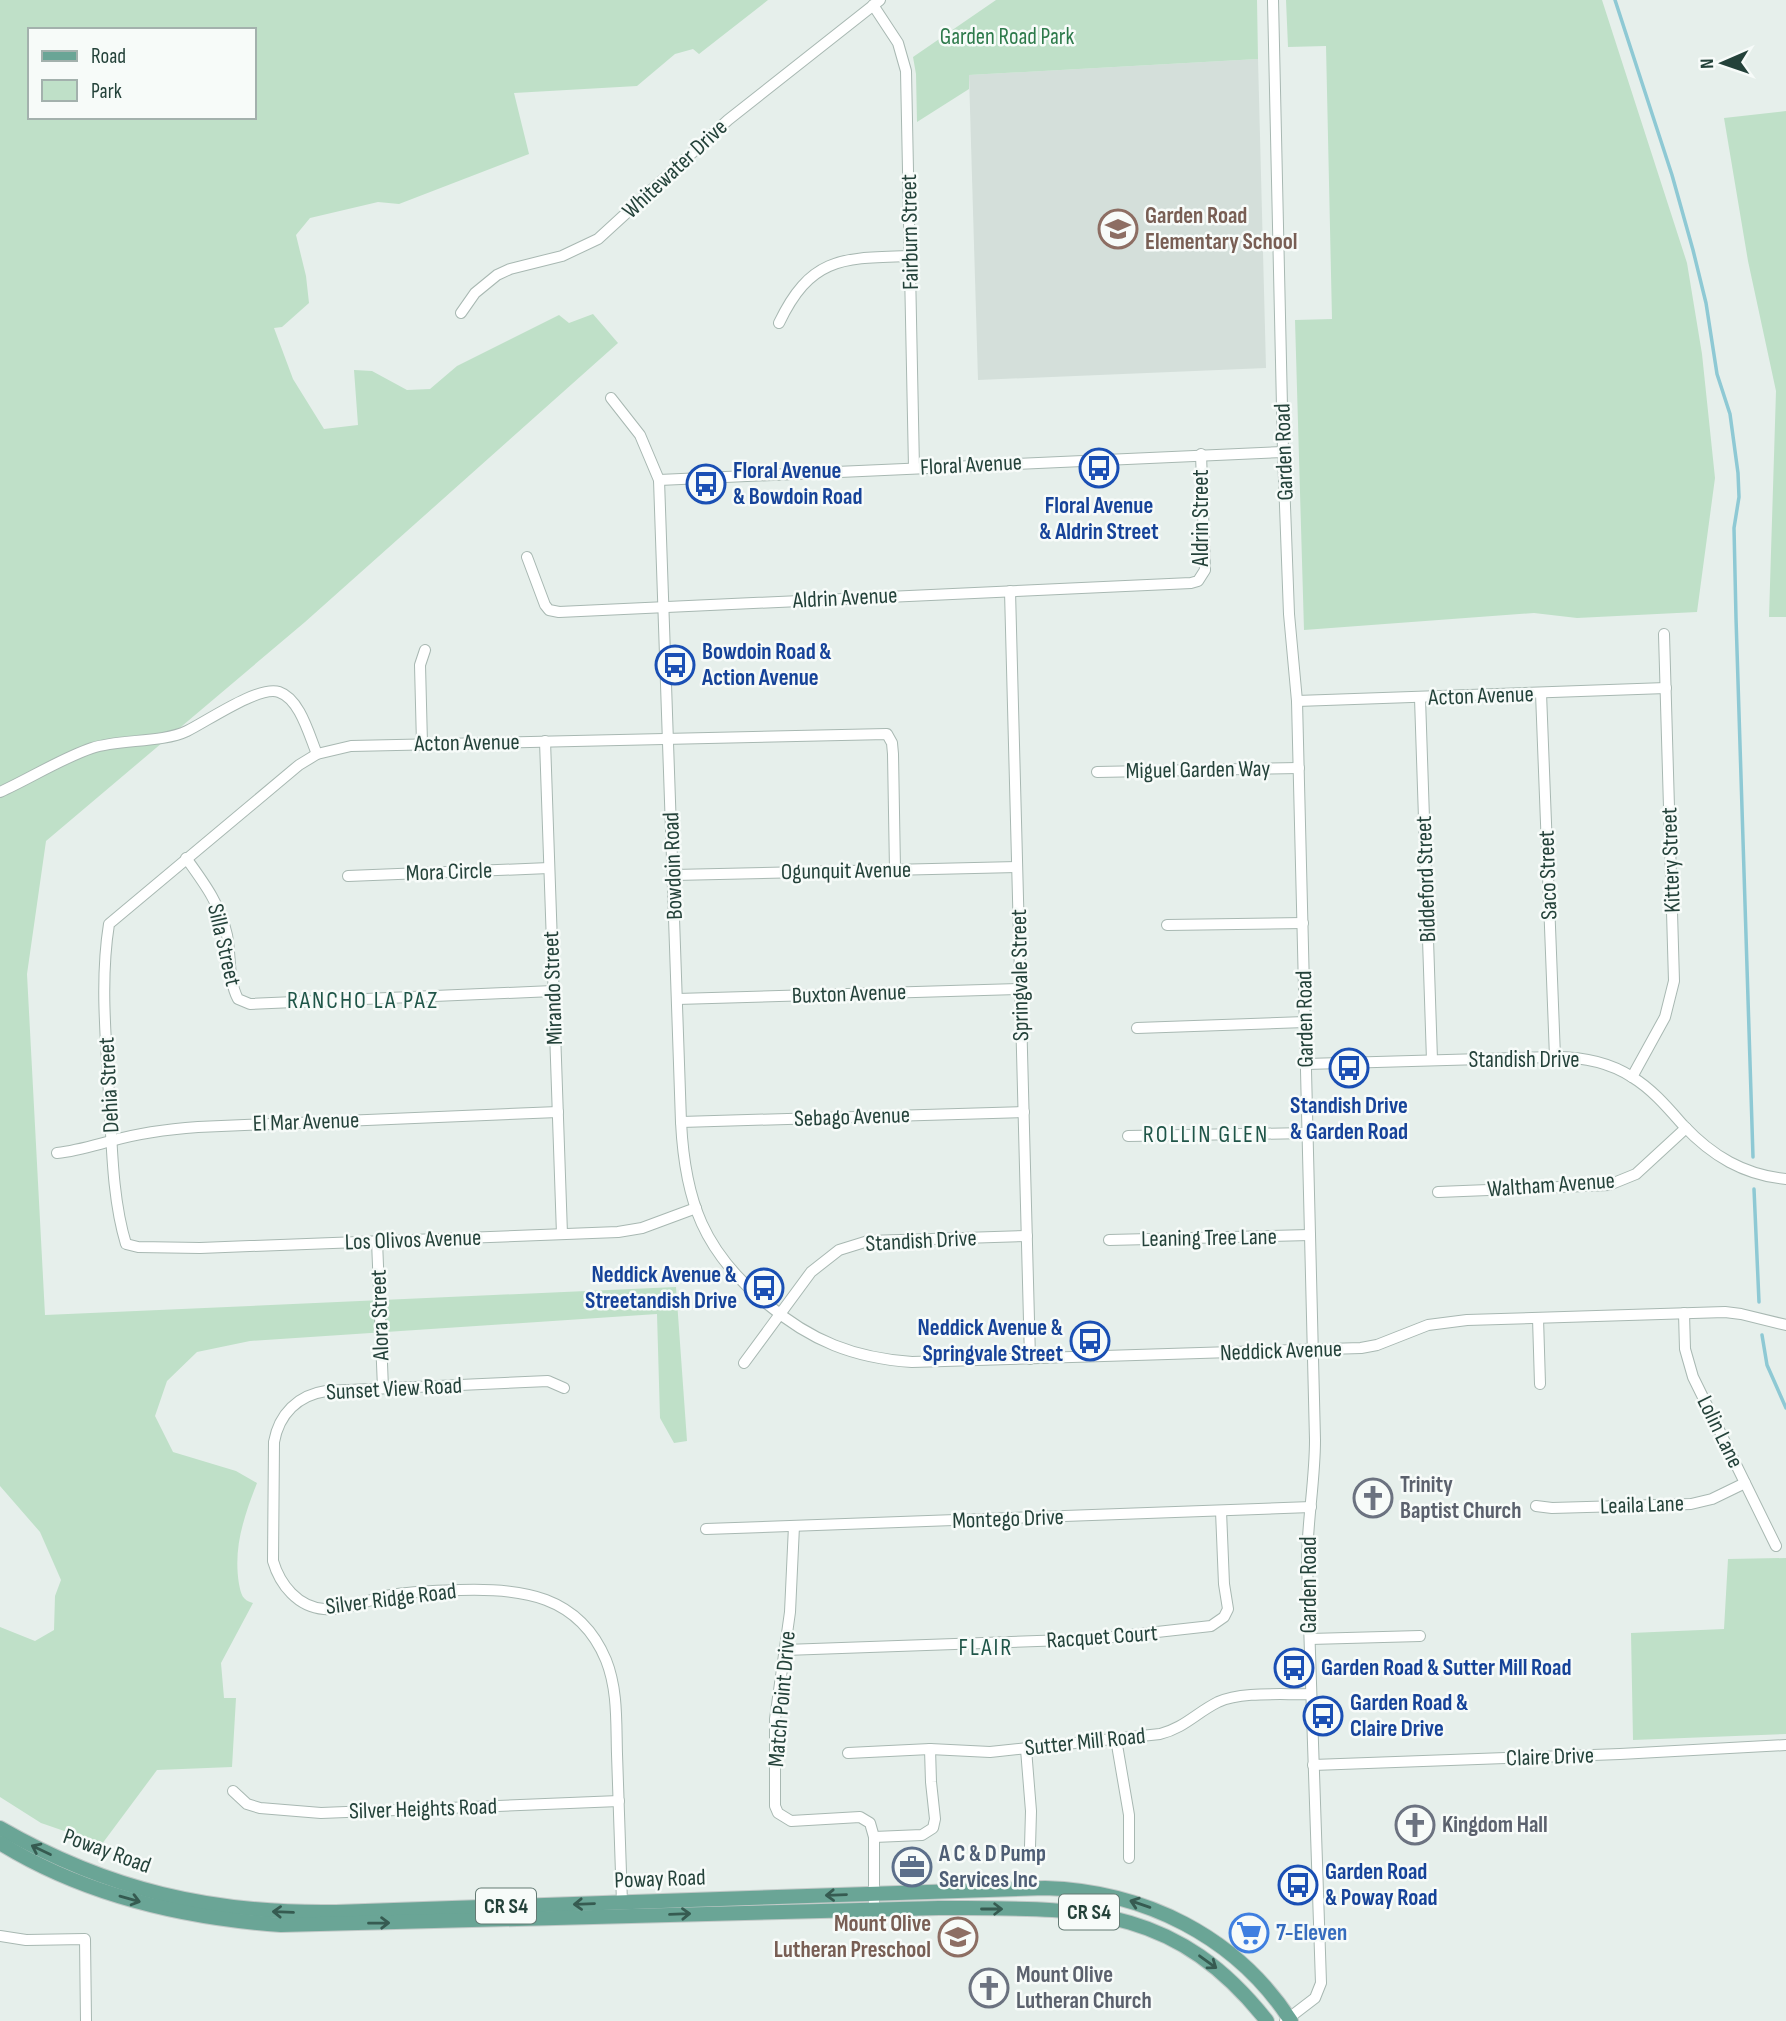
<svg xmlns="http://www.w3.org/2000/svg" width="1786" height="2021" viewBox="0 0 1786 2021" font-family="'Sofia Sans Condensed',sans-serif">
  <rect width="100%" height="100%" fill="#e6efeb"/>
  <!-- built -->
  <path fill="#d4dfda" d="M1258 59 1266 368 978 380 969 75Z"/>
  <!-- green -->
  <g fill="#bfe0c8" fill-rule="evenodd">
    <path d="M0 0H768L699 54 693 49 675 54 637 86 514 93 529 154 399 204 378 202 310 218 296 235 306 276 309 303 282 327 274 328 293 379 324 429 358 425 354 370 372 371 407 390 430 389 457 366 559 315 569 323 593 314 618 343 305 622 46 841 27 974 45 1315 676 1287 687 1441 674 1443 660 1418 657 1314 250 1341 197 1352 167 1381 155 1416 173 1452 236 1471 257 1483C244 1517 233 1547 239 1584 241 1594 242 1600 253 1603L221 1663 224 1698H236L232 1767 157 1770 102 1844 41 1823 0 1797V1627L35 1641 54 1630 55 1596 61 1580 40 1532 0 1486ZM30 30H254V117H30Z"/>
    <path d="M996 0H1257L1258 59 969 75V89L917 122 916 74 913 57Z"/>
    <path d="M1286 0H1602L1687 263 1702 354 1715 478 1697 612 1577 618 1534 613 1304 630 1295 320 1332 319 1326 46 1288 47Z"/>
    <path d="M1786 111V617H1769L1776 391 1748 261 1724 118Z"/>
    <path d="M1786 1558V1734L1633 1740 1631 1633 1724 1629 1728 1559Z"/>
  </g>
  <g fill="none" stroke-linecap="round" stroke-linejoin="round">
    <!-- stream -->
    <g stroke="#8ec9d4" stroke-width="3.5">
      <path d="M1615 0 1672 175 1693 250 1706 303 1717 374 1730 414 1738 473 1739 497 1734 528 1736 618 1753 1157"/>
      <path d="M1754 1189 1759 1302"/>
      <path d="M1762 1335 1767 1365 1786 1408"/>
    </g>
    <defs>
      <g id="minor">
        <path d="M1273 0 1283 452 1289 614 1297 701 1315 1440C1315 1481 1307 1522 1307 1563L1321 1983 1315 1998 1285 2021"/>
        <path d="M873 5 898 43 906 71 914 468"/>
        <path d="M461 313 475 293 497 275 510 269 562 256 598 239 728 120 880 0"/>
        <path d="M779 323C811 256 843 258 910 256"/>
        <path d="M611 398 640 435 659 480 681 1122C685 1202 704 1252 766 1303 811 1341 854 1358 912 1362L1361 1348 1377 1345 1428 1325 1467 1320 1725 1312 1741 1314 1786 1325"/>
        <path d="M659 480 1283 452"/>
        <path d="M527 557 545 605 549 610 559 612 1191 583 1198 581 1205 570 1201 454"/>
        <path d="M1010 591 1030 1359"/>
        <path d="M1541 693 1555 1057"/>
        <path d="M1420 698 1432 1060"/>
        <path d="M1297 701 1666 688"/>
        <path d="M545 741 562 1234"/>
        <path d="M422 744 420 665 425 650"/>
        <path d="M1097 772 1299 768"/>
        <path d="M0 792C29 779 62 758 92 748 119 739 162 743 187 731 206 722 259 685 279 692 300 699 309 735 317 754"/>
        <path d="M186 858C204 883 220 904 227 935 231 956 228 980 238 999L250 1004 553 991"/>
        <path d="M674 875 1017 867"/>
        <path d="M348 876 549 868"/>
        <path d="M1167 925 1303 923"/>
        <path d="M677 999 1020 989"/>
        <path d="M1137 1028 1305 1022"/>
        <path d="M1306 1064 1555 1057C1582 1057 1609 1062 1632 1077 1652 1089 1668 1108 1683 1125 1712 1156 1744 1175 1786 1179"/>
        <path d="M1632 1077 1665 1017 1674 981 1664 634"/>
        <path d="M681 1122 1024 1112"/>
        <path d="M1128 1136 1308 1133"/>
        <path d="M57 1153C76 1151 92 1146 111 1141 139 1133 169 1129 198 1127L558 1112"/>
        <path d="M1438 1192 1609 1185 1636 1174 1686 1128"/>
        <path d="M696 1208 642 1228 618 1232 200 1248 138 1247 126 1244C112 1198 112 1144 109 1095 106 1039 100 980 109 924L299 765 317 754 351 746 887 734 892 743 893 754 895 870"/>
        <path d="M1109 1240 1310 1235"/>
        <path d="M377 1241 383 1388"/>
        <path d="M1684 1313 1685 1349 1693 1377 1776 1546"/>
        <path d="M1538 1318 1540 1384"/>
        <path d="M744 1363 811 1272 839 1250 868 1241 1027 1236"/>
        <path d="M564 1388 548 1381 326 1391C298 1395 279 1414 274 1442L273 1561C280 1585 298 1607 324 1609 347 1611 368 1599 391 1595 414 1591 437 1591 460 1590 521 1588 579 1595 606 1660 618 1690 616 1723 617 1754 619 1804 620 1853 622 1903"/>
        <path d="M1536 1506 1552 1508 1691 1504 1712 1499 1745 1483"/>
        <path d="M794 1526 790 1612 775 1719V1806L778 1813 791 1821 860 1817 870 1823 874 1837V1909"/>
        <path d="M706 1529 1311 1507"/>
        <path d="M1310 1639 1420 1636"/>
        <path d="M785 1650 1094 1639 1211 1626 1224 1617 1228 1609 1224 1584 1221 1511"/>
        <path d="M1116 1739 1129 1815V1858"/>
        <path d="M1026 1749 1031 1811 1030 1847"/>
        <path d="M848 1753 930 1749 990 1752 1160 1734C1184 1728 1196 1713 1218 1702 1242 1691 1284 1695 1311 1694"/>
        <path d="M1313 1765 1620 1754 1786 1745"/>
        <path d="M233 1791 247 1804 260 1808 321 1813 619 1801"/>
        <path d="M874 1837 922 1835 933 1828 935 1819 931 1782 930 1749"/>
        <path d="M0 1936 26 1940 85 1939 86 2021"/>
      </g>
      <g id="major">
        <path d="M0 1828C108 1890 212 1914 336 1912L1045 1888C1144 1891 1236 1936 1291 2021"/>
        <path d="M0 1843C84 1895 184 1918 281 1925L939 1908C1078 1909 1172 1901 1267 2021"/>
      </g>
    </defs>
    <!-- minor casing -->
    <use href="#minor" stroke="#a8b8b2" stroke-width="12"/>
    <!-- major casing -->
    <use href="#major" stroke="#c2cac8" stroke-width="16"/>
    <!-- minor -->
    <use href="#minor" stroke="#fff" stroke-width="10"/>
    <!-- major -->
    <use href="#major" stroke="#6aa596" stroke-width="14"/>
  </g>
  <!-- one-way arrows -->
  <defs><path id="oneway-shaft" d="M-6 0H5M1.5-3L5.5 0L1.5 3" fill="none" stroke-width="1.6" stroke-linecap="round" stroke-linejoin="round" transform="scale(1.75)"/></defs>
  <g stroke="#365b51">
    <use href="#oneway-shaft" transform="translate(41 1850) rotate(-154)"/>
    <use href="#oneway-shaft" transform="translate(836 1895) rotate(178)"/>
    <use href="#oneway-shaft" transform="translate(130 1899) rotate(16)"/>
    <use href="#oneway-shaft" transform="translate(584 1904) rotate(178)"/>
    <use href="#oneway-shaft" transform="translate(1140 1904) rotate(-161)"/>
    <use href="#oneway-shaft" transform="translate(992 1909)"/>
    <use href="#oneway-shaft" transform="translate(283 1912) rotate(-178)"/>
    <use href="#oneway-shaft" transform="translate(680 1914) rotate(-2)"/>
    <use href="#oneway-shaft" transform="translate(379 1923) rotate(-1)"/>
    <use href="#oneway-shaft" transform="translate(1208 1962) rotate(36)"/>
  </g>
  <!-- icons -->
  <defs>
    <symbol id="school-ring" viewBox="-11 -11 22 22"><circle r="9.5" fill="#f7fbf9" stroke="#8d6e63" stroke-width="1.5"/><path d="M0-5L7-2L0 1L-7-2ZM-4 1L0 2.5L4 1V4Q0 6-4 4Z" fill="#8d6e63"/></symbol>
    <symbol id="bus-ring" viewBox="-11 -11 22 22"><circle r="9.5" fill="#f7fbf9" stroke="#1a4fb4" stroke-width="1.5"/><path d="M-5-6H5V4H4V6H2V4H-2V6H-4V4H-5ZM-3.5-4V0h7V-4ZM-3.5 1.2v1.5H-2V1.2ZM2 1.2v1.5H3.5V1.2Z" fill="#1a4fb4"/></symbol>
    <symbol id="church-ring" viewBox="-11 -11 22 22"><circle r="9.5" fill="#f7fbf9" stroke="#6b7280" stroke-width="1.5"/><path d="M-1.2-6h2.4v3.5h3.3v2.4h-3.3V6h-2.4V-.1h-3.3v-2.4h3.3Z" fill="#6b7280"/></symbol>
    <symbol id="office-ring" viewBox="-11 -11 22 22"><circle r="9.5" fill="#f7fbf9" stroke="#5c6f8a" stroke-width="1.5"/><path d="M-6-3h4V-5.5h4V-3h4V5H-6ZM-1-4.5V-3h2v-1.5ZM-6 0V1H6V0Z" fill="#5c6f8a"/></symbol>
    <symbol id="supermarket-ring" viewBox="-11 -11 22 22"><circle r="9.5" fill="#f7fbf9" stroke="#3f7fe0" stroke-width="1.5"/><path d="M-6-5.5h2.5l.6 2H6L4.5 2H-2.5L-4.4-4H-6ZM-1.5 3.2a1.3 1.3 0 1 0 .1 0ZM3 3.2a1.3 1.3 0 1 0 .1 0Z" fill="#3f7fe0"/></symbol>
  </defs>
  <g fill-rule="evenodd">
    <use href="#school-ring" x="1096" y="207" width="44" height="44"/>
    <use href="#bus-ring" x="1077" y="446" width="44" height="44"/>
    <use href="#bus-ring" x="684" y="462" width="44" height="44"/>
    <use href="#bus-ring" x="653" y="643" width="44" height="44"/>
    <use href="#bus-ring" x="1327" y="1046" width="44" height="44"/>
    <use href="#bus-ring" x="742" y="1266" width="44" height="44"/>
    <use href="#bus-ring" x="1068" y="1319" width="44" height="44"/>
    <use href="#church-ring" x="1351" y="1476" width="44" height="44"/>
    <use href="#bus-ring" x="1272" y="1646" width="44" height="44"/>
    <use href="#bus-ring" x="1301" y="1694" width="44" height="44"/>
    <use href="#church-ring" x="1393" y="1803" width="44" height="44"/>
    <use href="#office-ring" x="890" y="1845" width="44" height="44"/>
    <use href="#bus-ring" x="1276" y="1863" width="44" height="44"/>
    <use href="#supermarket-ring" x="1227" y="1911" width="44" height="44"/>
    <use href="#school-ring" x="936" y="1915" width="44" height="44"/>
    <use href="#church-ring" x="967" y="1966" width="44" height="44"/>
  </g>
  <g text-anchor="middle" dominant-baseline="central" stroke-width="5" stroke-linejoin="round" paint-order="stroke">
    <!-- shield labels -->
    <g fill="#f7fbf9" stroke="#637a73" stroke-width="2">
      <rect x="476" y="1888.5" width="60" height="35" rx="5"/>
      <rect x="1059" y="1894.5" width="60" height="35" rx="5"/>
    </g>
    <g font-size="21" font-weight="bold" fill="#24423a">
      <text x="506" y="1906">CR S4</text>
      <text x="1089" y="1912">CR S4</text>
    </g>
    <!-- park labels -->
    <g font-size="23" fill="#2d7a4b" stroke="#f7fbf9">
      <text x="1007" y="37">Garden Road Park</text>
    </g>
    <!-- street labels -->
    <g font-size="23" fill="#24423a" stroke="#f7fbf9">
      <text transform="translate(675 169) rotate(-43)">Whitewater Drive</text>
      <text transform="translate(910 232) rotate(-91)">Fairburn Street</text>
      <text transform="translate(1284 452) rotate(-92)">Garden Road</text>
      <text transform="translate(971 465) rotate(-3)">Floral Avenue</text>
      <text transform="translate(1201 518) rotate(-90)">Aldrin Street</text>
      <text transform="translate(845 598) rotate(-3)">Aldrin Avenue</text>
      <text transform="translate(1481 696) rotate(-2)">Acton Avenue</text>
      <text transform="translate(467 743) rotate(-1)">Acton Avenue</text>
      <text transform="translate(1198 770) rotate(-1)">Miguel Garden Way</text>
      <text transform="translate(1671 860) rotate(-92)">Kittery Street</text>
      <text transform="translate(673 866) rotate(-92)">Bowdoin Road</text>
      <text transform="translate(846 871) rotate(-1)">Ogunquit Avenue</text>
      <text transform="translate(449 872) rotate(-2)">Mora Circle</text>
      <text transform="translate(1548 875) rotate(-92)">Saco Street</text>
      <text transform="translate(1426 879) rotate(-92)">Biddeford Street</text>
      <text transform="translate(224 945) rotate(77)">Silla Street</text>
      <text transform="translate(1020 975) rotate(-91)">Springvale Street</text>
      <text transform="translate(553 988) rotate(-92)">Mirando Street</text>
      <text transform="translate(849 994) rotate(-2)">Buxton Avenue</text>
      <text transform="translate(1305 1019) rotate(-91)">Garden Road</text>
      <text x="1524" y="1060">Standish Drive</text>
      <text transform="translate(109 1085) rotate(-93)">Dehia Street</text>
      <text transform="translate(852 1117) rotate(-2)">Sebago Avenue</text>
      <text transform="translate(306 1122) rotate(-2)">El Mar Avenue</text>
      <text transform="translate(1551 1185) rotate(-4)">Waltham Avenue</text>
      <text transform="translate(1209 1238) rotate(-1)">Leaning Tree Lane</text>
      <text transform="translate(413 1240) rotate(-2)">Los Olivos Avenue</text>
      <text transform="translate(921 1241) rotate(-3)">Standish Drive</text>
      <text transform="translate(380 1315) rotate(-92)">Alora Street</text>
      <text transform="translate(1281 1351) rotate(-2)">Neddick Avenue</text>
      <text transform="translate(394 1389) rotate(-3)">Sunset View Road</text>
      <text transform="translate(1720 1432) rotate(64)">Lolin Lane</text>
      <text transform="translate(1642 1505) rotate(-2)">Leaila Lane</text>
      <text transform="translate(1008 1519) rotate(-2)">Montego Drive</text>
      <text transform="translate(1309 1585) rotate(-90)">Garden Road</text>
      <text transform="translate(391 1599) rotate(-7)">Silver Ridge Road</text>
      <text transform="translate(1102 1637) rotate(-4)">Racquet Court</text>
      <text transform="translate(782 1699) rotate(-85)">Match Point Drive</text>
      <text transform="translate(1085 1742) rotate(-6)">Sutter Mill Road</text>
      <text transform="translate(1550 1757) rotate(-2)">Claire Drive</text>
      <text transform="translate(423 1809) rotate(-2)">Silver Heights Road</text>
      <text transform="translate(107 1851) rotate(20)">Poway Road</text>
      <text transform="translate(660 1879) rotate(-2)">Poway Road</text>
    </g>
    <!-- education labels -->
    <g font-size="23" font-weight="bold" fill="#785e54" stroke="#f7fbf9" text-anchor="start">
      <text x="1145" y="216">Garden Road<tspan x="1145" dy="26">Elementary School</tspan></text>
      <text x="931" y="1924" text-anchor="end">Mount Olive<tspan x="931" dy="26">Lutheran Preschool</tspan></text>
    </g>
    <!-- transit labels -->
    <g font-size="23" font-weight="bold" fill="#164399" stroke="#f7fbf9" text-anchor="start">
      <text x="733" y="471">Floral Avenue<tspan x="733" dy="26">&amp; Bowdoin Road</tspan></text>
      <text x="1099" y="506" text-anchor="middle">Floral Avenue<tspan x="1099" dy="26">&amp; Aldrin Street</tspan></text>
      <text x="702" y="652">Bowdoin Road &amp;<tspan x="702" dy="26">Action Avenue</tspan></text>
      <text x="1349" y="1106" text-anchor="middle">Standish Drive<tspan x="1349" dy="26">&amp; Garden Road</tspan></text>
      <text x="737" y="1275" text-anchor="end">Neddick Avenue &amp;<tspan x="737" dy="26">Streetandish Drive</tspan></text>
      <text x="1063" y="1328" text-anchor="end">Neddick Avenue &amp;<tspan x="1063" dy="26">Springvale Street</tspan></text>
      <text x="1321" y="1668">Garden Road &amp; Sutter Mill Road</text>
      <text x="1350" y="1703">Garden Road &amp;<tspan x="1350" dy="26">Claire Drive</tspan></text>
      <text x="1325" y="1872">Garden Road<tspan x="1325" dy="26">&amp; Poway Road</tspan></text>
    </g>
    <!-- worship labels -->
    <g font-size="23" font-weight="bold" fill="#5b616d" stroke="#f7fbf9" text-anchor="start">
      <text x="1400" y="1485">Trinity<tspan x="1400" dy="26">Baptist Church</tspan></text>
      <text x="1442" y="1825">Kingdom Hall</text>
      <text x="1016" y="1975">Mount Olive<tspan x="1016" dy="26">Lutheran Church</tspan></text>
    </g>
    <!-- service labels -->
    <g font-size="23" font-weight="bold" fill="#4e5e75" stroke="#f7fbf9" text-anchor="start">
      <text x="939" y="1854">A C &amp; D Pump<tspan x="939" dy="26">Services Inc</tspan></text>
    </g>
    <!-- shop labels -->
    <g font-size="23" font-weight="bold" fill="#366cbe" stroke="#f7fbf9" text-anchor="start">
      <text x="1276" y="1933">7-Eleven</text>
    </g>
    <!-- neighbourhood labels -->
    <g font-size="24" letter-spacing="2" fill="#1f5548" stroke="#f7fbf9">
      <text x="363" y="1000">RANCHO LA PAZ</text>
      <text x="1206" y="1134">ROLLIN GLEN</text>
      <text x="986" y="1647">FLAIR</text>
    </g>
  </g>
  <!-- legend -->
  <rect x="28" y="28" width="228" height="91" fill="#f7fbf9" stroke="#a3b1ad" stroke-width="2"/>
  <rect x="42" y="51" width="35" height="10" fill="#6aa596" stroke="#a3b1ad" stroke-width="2"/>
  <text x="91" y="63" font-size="21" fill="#24423a">Road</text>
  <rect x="42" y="80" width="35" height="21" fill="#bfe0c8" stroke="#a3b1ad" stroke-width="2"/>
  <text x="91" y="98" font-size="21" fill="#24423a">Park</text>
  <!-- north arrow -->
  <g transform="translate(1723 63) rotate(268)" stroke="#f7fbf9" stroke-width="5" paint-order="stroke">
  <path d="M0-5L12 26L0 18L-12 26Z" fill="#24423a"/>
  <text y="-10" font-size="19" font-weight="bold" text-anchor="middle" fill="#24423a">N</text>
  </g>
</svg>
